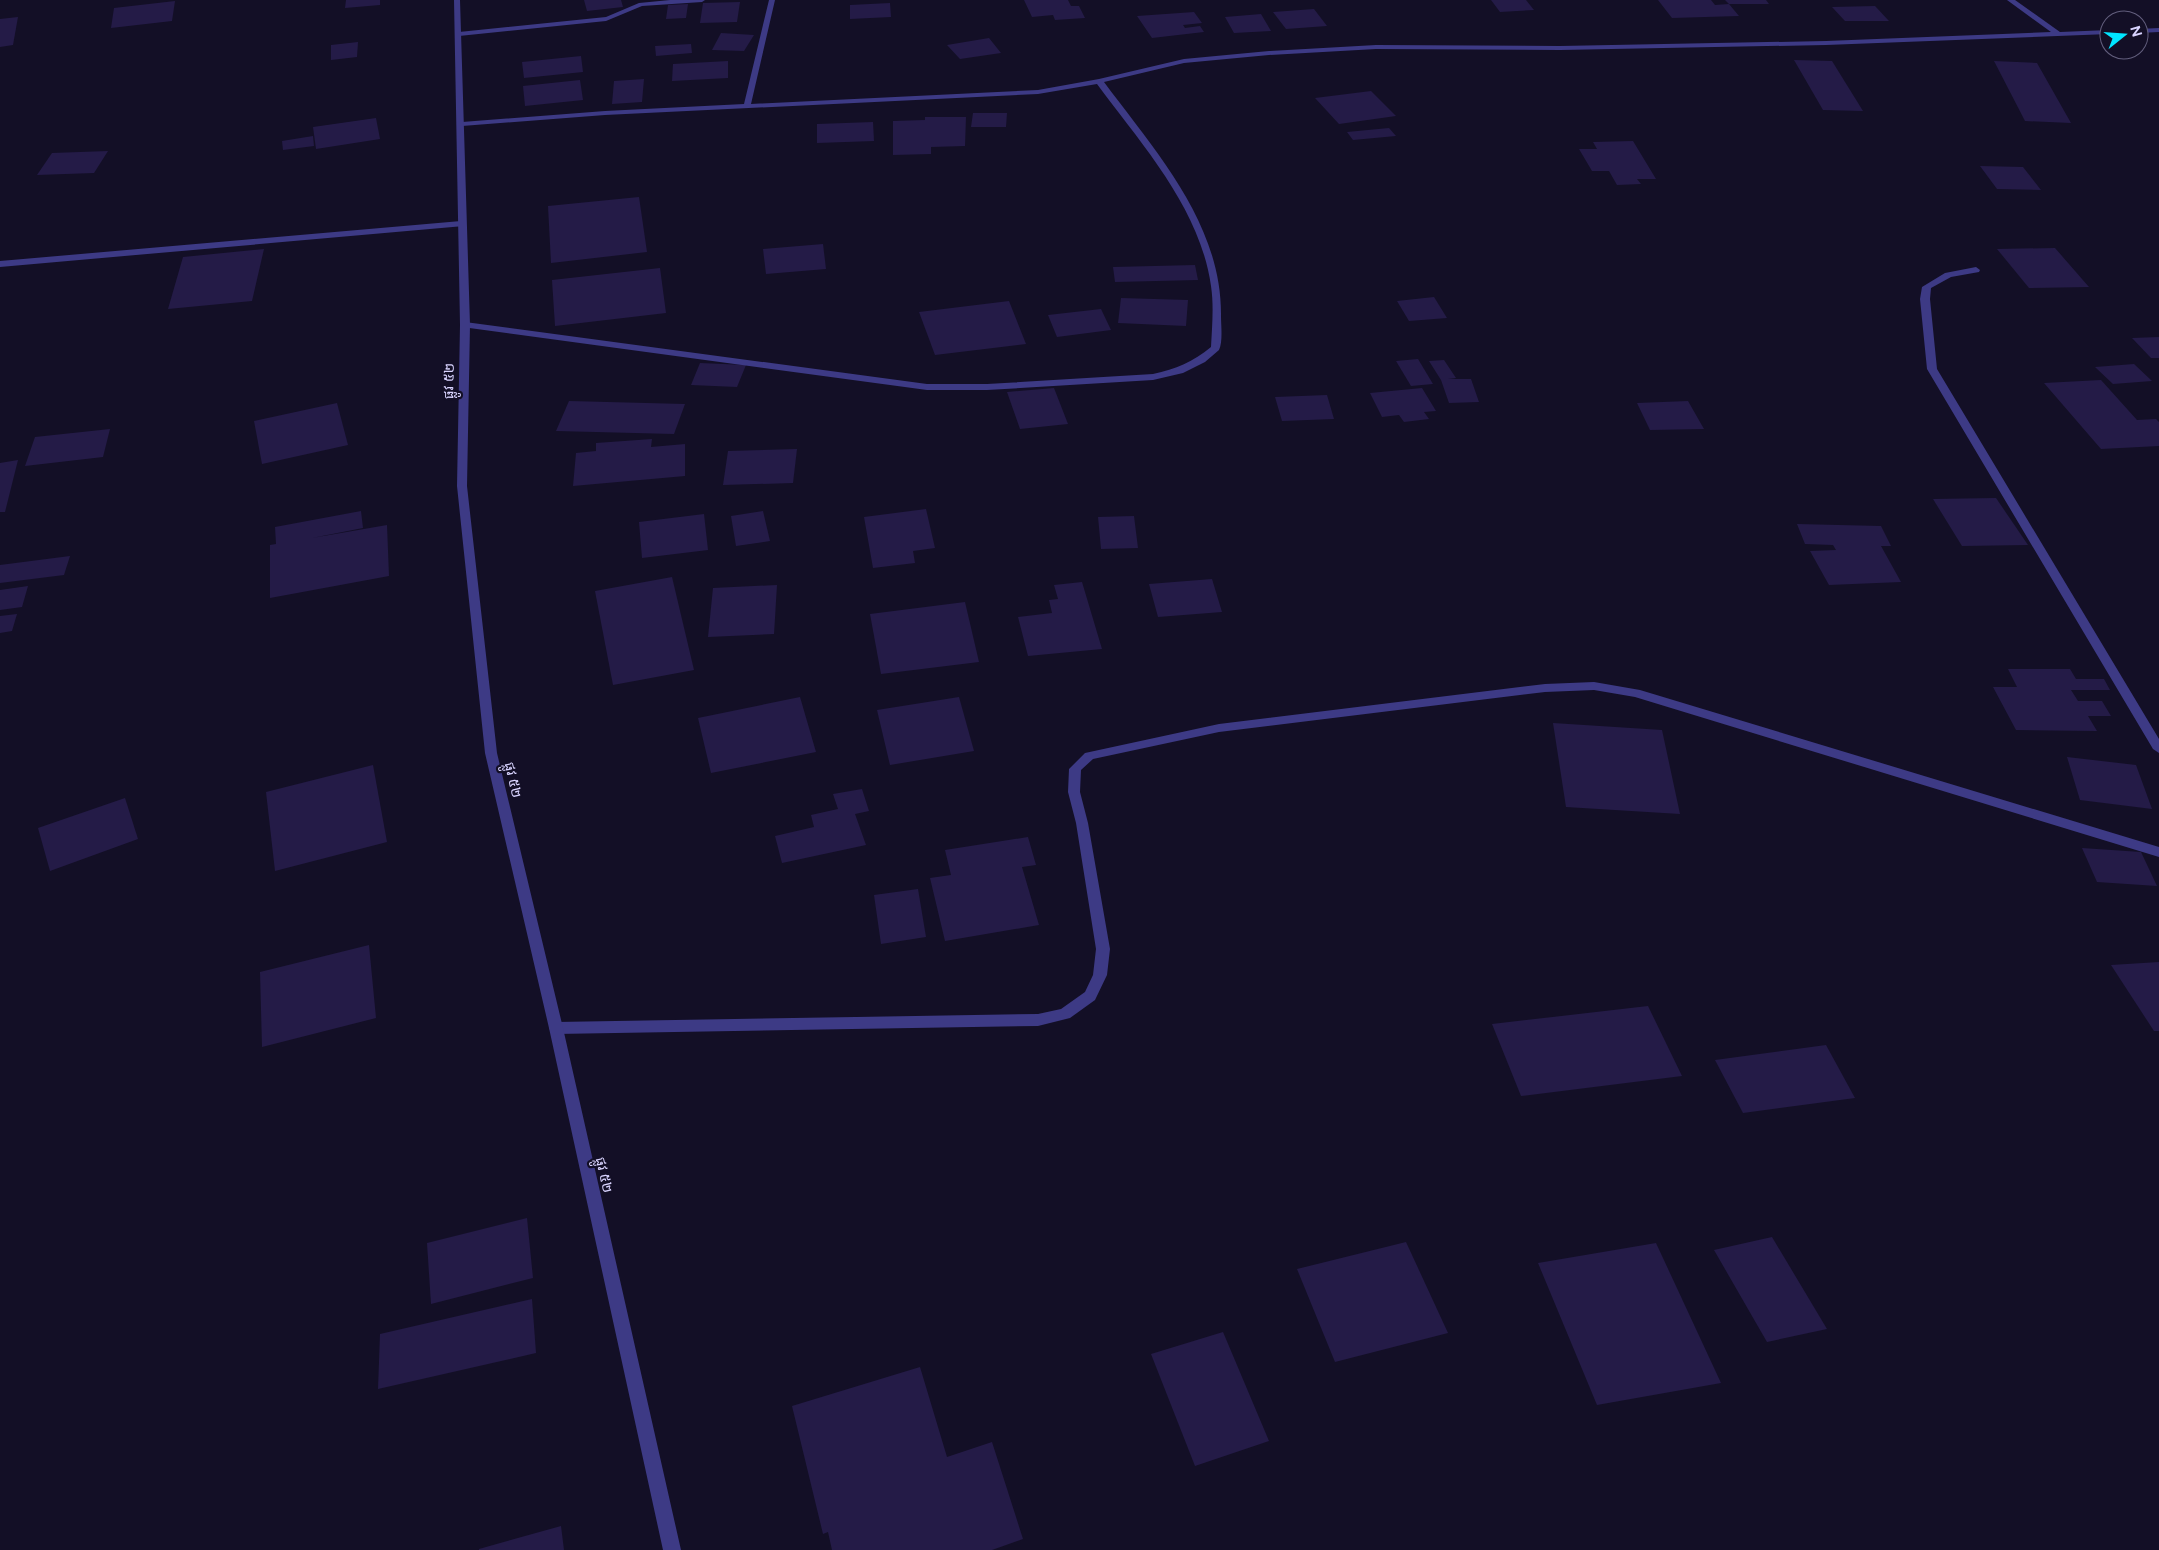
<svg xmlns="http://www.w3.org/2000/svg" width="2159" height="1550" viewBox="0 0 2159 1550" font-family="Figtree,'Noto Sans Khmer',sans-serif">
  <rect width="100%" height="100%" fill="#130f26"/>
  <!-- building -->
  <g fill="#241b47">
    <path d="M346 0H380V5L345 8Z"/>
    <path d="M584 0H621L623 7 587 11Z"/>
    <path d="M1024 0H1068L1071 6H1079L1085 18 1055 20 1053 15 1032 17Z"/>
    <path d="M1491 0H1526L1534 10 1500 12Z"/>
    <path d="M1658 0H1711L1715 5 1729 4 1739 16 1672 18Z"/>
    <path d="M1725 0H1766L1769 4H1729Z"/>
    <path d="M175 1 172 21 111 28 114 8Z"/>
    <path d="M740 2 737 22 700 23 703 3Z"/>
    <path d="M890 3 891 17 850 19V5Z"/>
    <path d="M688 4 686 18 666 19 668 5Z"/>
    <path d="M1875 6 1889 21H1845L1832 7Z"/>
    <path d="M1314 9 1327 26 1286 29 1273 12Z"/>
    <path d="M1194 12 1202 23 1183 25 1185 28 1200 26 1204 32 1152 38 1137 16Z"/>
    <path d="M1261 14 1271 31 1234 33 1225 17Z"/>
    <path d="M18 17 13 45 0 47V19Z"/>
    <path d="M721 33 754 35 744 51 712 50Z"/>
    <path d="M989 38 1001 53 960 59 947 45Z"/>
    <path d="M358 42 357 57 331 60V45Z"/>
    <path d="M691 44 692 53 656 56 655 46Z"/>
    <path d="M581 56 583 72 524 78 522 62Z"/>
    <path d="M1794 60 1832 61 1863 111 1823 110Z"/>
    <path d="M728 61V78L672 81 673 64Z"/>
    <path d="M1994 61 2037 63 2071 123 2025 121Z"/>
    <path d="M644 79 642 102 612 104 614 81Z"/>
    <path d="M580 80 583 100 525 106 523 86Z"/>
    <path d="M1371 91 1396 116 1339 124 1315 98Z"/>
    <path d="M973 113H1007L1006 127H971Z"/>
    <path d="M925 117H966L965 146 931 147V154L893 155V121L925 120Z"/>
    <path d="M376 118 380 139 316 149 313 127Z"/>
    <path d="M873 122 874 141 817 143V124Z"/>
    <path d="M1389 128 1396 136 1353 140 1347 132Z"/>
    <path d="M313 136 314 146 283 150 282 141Z"/>
    <path d="M1633 141 1656 179H1637L1641 184 1617 185 1609 171H1592L1579 149H1597L1593 142Z"/>
    <path d="M108 151 94 173 37 175 52 153Z"/>
    <path d="M1980 166 2023 167 2041 190 1997 189Z"/>
    <path d="M639 197 647 252 551 263 548 206Z"/>
    <path d="M823 244 826 269 766 274 763 249Z"/>
    <path d="M2055 248 2089 287 2029 288 1997 249Z"/>
    <path d="M264 249 252 301 168 309 183 257Z"/>
    <path d="M1195 265 1198 280 1115 282 1113 267Z"/>
    <path d="M660 268 666 313 555 326 552 280Z"/>
    <path d="M1434 297 1447 318 1409 321 1397 301Z"/>
    <path d="M1121 298 1188 300 1186 326 1118 323Z"/>
    <path d="M1009 301 1026 344 935 355 919 312Z"/>
    <path d="M1101 309 1111 330 1057 337 1048 315Z"/>
    <path d="M2159 337V358H2151L2132 338Z"/>
    <path d="M1418 359 1433 384 1411 386 1396 361Z"/>
    <path d="M1444 360 1456 378 1448 379H1471L1479 402 1449 403 1441 380 1429 361Z"/>
    <path d="M700 363 746 365 737 387 691 385Z"/>
    <path d="M2134 364 2152 381 2113 384 2095 367Z"/>
    <path d="M2101 380 2137 420 2156 419 2159 422V446L2101 449 2044 383Z"/>
    <path d="M1054 388 1068 424 1020 429 1007 392Z"/>
    <path d="M1422 388 1436 411 1424 412 1429 419 1404 422 1399 415 1382 417 1370 393Z"/>
    <path d="M1327 395 1334 419 1282 421 1275 397Z"/>
    <path d="M569 401 685 404 674 434 556 431Z"/>
    <path d="M1688 401 1704 429 1650 430 1637 403Z"/>
    <path d="M337 403 348 445 262 464 254 421Z"/>
    <path d="M110 429 103 457 25 466 35 437Z"/>
    <path d="M652 439 651 447 685 444V476L573 486 576 453 596 451V443Z"/>
    <path d="M797 449 793 483 723 485 728 451Z"/>
    <path d="M18 460 5 512H0V463Z"/>
    <path d="M1996 498 2028 545 1962 546 1933 499Z"/>
    <path d="M926 509 935 548 913 551 915 563 873 568 864 517Z"/>
    <path d="M361 511 363 528 312 538 387 525 389 576 270 598V545L276 544 275 527Z"/>
    <path d="M763 511 770 541 736 546 731 516Z"/>
    <path d="M704 514 708 550 642 558 639 522Z"/>
    <path d="M1134 516 1138 548 1101 549 1098 517Z"/>
    <path d="M1797 524 1881 526 1891 546H1881L1901 582 1829 585 1810 551 1836 550 1833 545 1805 544Z"/>
    <path d="M70 556 64 575 0 583V565Z"/>
    <path d="M672 577 694 670 613 685 595 591Z"/>
    <path d="M1212 579 1222 612 1158 617 1149 584Z"/>
    <path d="M1082 582 1102 649 1028 656 1018 617 1052 613 1049 600 1058 599 1054 585Z"/>
    <path d="M777 585 774 634 708 637 713 588Z"/>
    <path d="M28 586 22 607 0 610V590Z"/>
    <path d="M965 602 979 662 881 674 870 614Z"/>
    <path d="M17 614 12 631 0 633V616Z"/>
    <path d="M2008 669H2070L2076 679H2104L2110 690H2071L2078 701H2102L2111 716H2088L2097 731 2016 730 1993 687H2017Z"/>
    <path d="M800 697 816 752 711 773 698 718Z"/>
    <path d="M959 697 974 751 890 765 877 710Z"/>
    <path d="M1553 723 1662 730 1680 814 1566 807Z"/>
    <path d="M2067 757 2136 765 2152 809 2080 800Z"/>
    <path d="M373 765 387 842 275 871 266 792Z"/>
    <path d="M862 789 869 811 855 814 866 845 782 863 775 836 814 827 811 815 838 809 833 794Z"/>
    <path d="M125 798 138 839 50 871 38 828Z"/>
    <path d="M1028 837 1036 865 1022 867 1039 925 945 941 930 878 951 875 945 850Z"/>
    <path d="M2082 848 2141 852 2157 886 2097 882Z"/>
    <path d="M918 889 926 937 881 944 874 895Z"/>
    <path d="M369 945 376 1018 262 1047 260 972Z"/>
    <path d="M2159 962V1031H2154L2111 965Z"/>
    <path d="M1648 1006 1682 1076 1521 1096 1492 1024Z"/>
    <path d="M1826 1045 1855 1098 1743 1113 1715 1060Z"/>
    <path d="M527 1218 533 1278 431 1304 427 1243Z"/>
    <path d="M1772 1237 1827 1329 1767 1342 1714 1250Z"/>
    <path d="M1406 1242 1448 1333 1335 1362 1297 1269Z"/>
    <path d="M1656 1243 1721 1383 1597 1405 1538 1263Z"/>
    <path d="M532 1299 536 1353 378 1389 380 1334Z"/>
    <path d="M1223 1332 1269 1441 1195 1466 1151 1354Z"/>
    <path d="M920 1367 947 1457 992 1442 1023 1539 992 1550H832L828 1532 823 1534 792 1406Z"/>
    <path d="M561 1526 564 1550H479V1549Z"/>
  </g>
  <g fill="none" stroke-linecap="round" stroke-linejoin="round">
    <!-- minor -->
    <g fill="#3d3a85" fill-rule="evenodd">
      <path d="M670 0H705L702 2 642 6 606 21 459 36 455 34 459 32 606 17 639 3Z"/>
      <path d="M769 0H775L751 104 1038 90 1099 79 1184 59 1269 51 1376 45 1560 46 1826 41 2051 32 2007 0H2015L2060 32 2109 30V34L1826 45 1560 50 1376 49 1269 55 1184 63 1104 82C1156 152 1222 224 1221 316 1221 326 1223 341 1219 350L1205 362 1183 373 1153 380 987 390H927L462 327V323L465 322 927 384H987L1153 374C1176 369 1193 362 1211 347 1212 327 1214 306 1211 286 1200 208 1142 145 1097 84L1038 94 605 115 462 126 458 124 462 122 605 111 744 104Z"/>
      <path d="M2159 28V32L2139 33V29Z"/>
      <path d="M461 221 465 224 464 226 0 267V261Z"/>
      <path d="M1976 267 1980 270 1979 272 1951 277 1931 288 1930 299 1937 369 2159 739V753L2153 749 1927 369 1920 299 1922 287 1945 273Z"/>
      <path d="M1594 682 1640 690 2159 847V857L1635 697 1594 690 1545 692 1219 732 1093 759 1081 770 1080 792 1088 823 1110 949 1107 975 1095 1000 1070 1018 1038 1026 556 1034 551 1032 549 1028 551 1024 556 1022 1038 1014 1061 1009 1085 992 1093 975 1096 949 1076 823 1068 792 1069 769 1085 753 1219 724 1545 684Z"/>
    </g>
    <!-- tertiary -->
    <path fill="#3d3a85" fill-rule="evenodd" d="M454 0H460L470 325 467 486 497 753 563 1028 681 1550H663L549 1028 485 753 457 486 460 325Z"/>
  </g>
  <g text-anchor="middle" dominant-baseline="central" stroke-width="4.5" stroke-linejoin="round" paint-order="stroke">
    <!-- street labels -->
    <g font-size="14" fill="#d9d4ff" stroke="#130f26">
      <text transform="translate(449 381) rotate(-89)">ផ្លូវ ៥២</text>
      <text transform="translate(513 780) rotate(77)">ផ្លូវ ៥២</text>
      <text transform="translate(604 1175) rotate(77)">ផ្លូវ ៥២</text>
    </g>
  </g>
  <!-- north arrow -->
  <g transform="translate(2124 35) rotate(73)"><circle r="24" fill="#130f26" stroke="#625e7d"/>
  <path d="M0-4L9 19L0 12L-9 19Z" fill="#00e5ff"/>
  <text y="-8" font-size="14" font-weight="bold" text-anchor="middle" fill="#d9d4ff">N</text>
  </g>
</svg>
